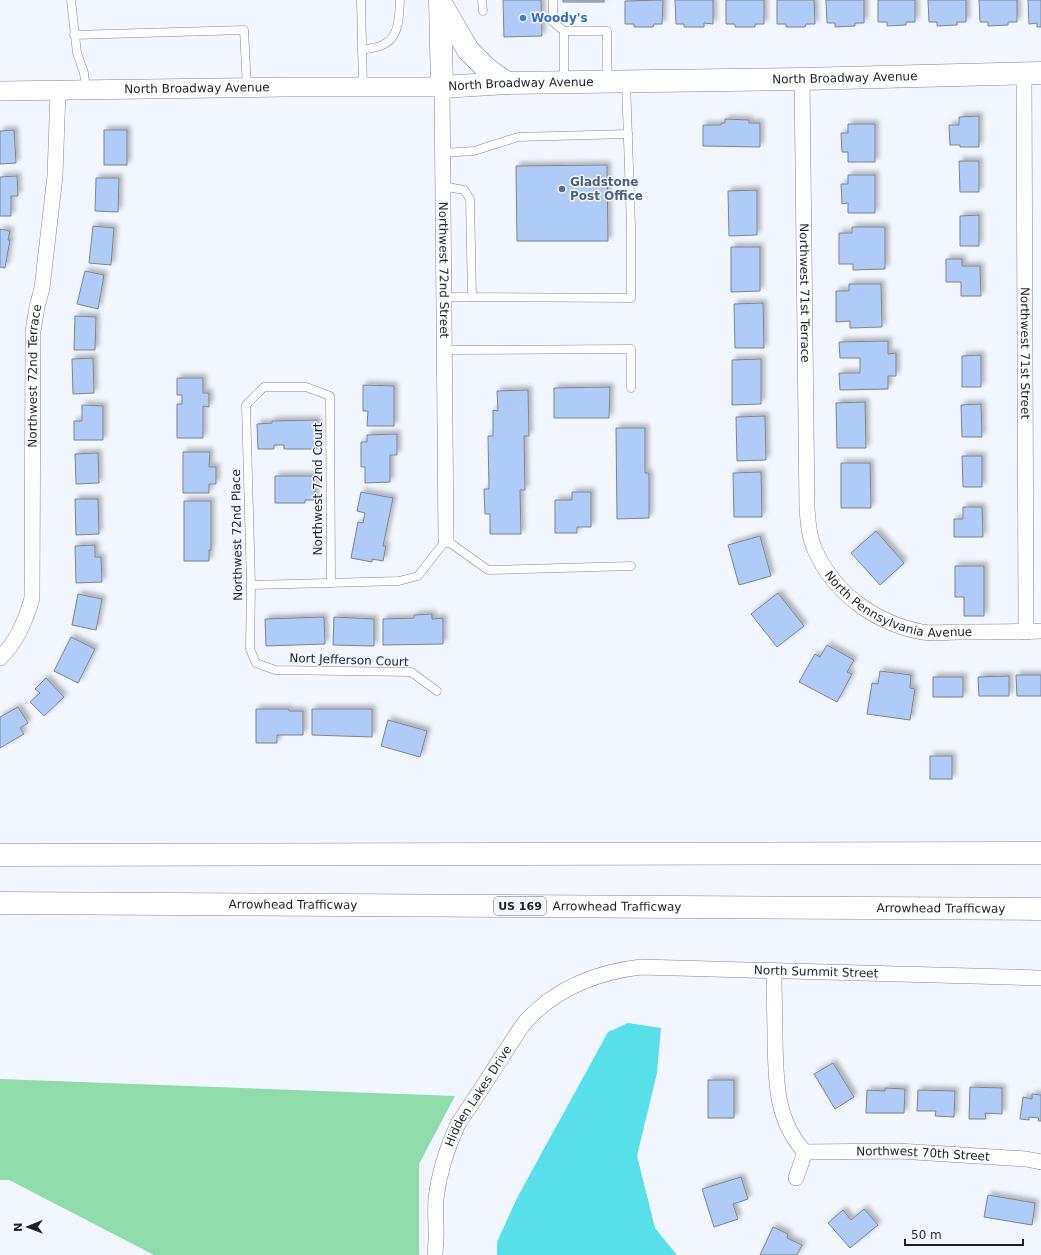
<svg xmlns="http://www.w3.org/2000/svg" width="1041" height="1255" viewBox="0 0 1041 1255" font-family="'DejaVu Sans',sans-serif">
  <defs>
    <filter id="shadow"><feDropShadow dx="3.5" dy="-3.5" stdDeviation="2" flood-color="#0004"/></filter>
  </defs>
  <rect width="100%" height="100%" fill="#f2f7ff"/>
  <!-- green -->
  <path fill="#90dbaa" d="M0 1079 455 1096 419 1164V1255H154L9 1180H0Z"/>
  <!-- water -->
  <path fill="#57e0e9" d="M628 1023 661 1028 657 1073 637 1156 655 1228 677 1255H497V1242L517 1198 608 1032Z"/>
  <!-- building -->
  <g fill="#afccf9" stroke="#7f838a" filter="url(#shadow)">
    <path d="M503 0H541L542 36 504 37Z"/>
    <rect x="563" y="0" width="41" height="2"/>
    <path d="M663 0 662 24H654L653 27H634V24H625V1Z"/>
    <path d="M675 0H713V24L704 23V27H684V24H676Z"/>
    <path d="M726 0H764V24H755V27H735V24H726Z"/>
    <path d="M777 0H814L815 24H806L805 27H786V24H777Z"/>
    <path d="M826 0H864V23H855V26L835 27V23H827Z"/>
    <path d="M878 0H915V22H906V25L887 26V22H878Z"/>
    <path d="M928 0H966V22H957V25L937 26V22H929Z"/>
    <path d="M979 0H1017V22H1008V25L988 26V22H980Z"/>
    <path d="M1028 0H1041V27H1037V23L1029 24Z"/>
    <path d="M979 116V147H960V145H950L949 125H959V117Z"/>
    <path d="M725 119 749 120V123H760V147L703 146V125H721V123H725Z"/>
    <path d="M848 124H875V162H848V152H842L841 133H848Z"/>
    <path d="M14 130 16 163 0 164V131Z"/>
    <rect x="104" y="130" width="23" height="35"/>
    <path d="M959 161H979V192H960Z"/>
    <path d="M607 165 608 241H517L516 166Z"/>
    <path d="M848 175H875V213H848V203L842 204 841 184H848Z"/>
    <path d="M17 176 18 196H11V216H0V177Z"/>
    <path d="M96 178H119L118 212 95 211Z"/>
    <path d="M757 190V235L729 236 728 191Z"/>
    <path d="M979 215V246H960V216Z"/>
    <path d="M93 226 114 228 111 265 89 263Z"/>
    <path d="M852 227H885V269L853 270V264H839V233H852Z"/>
    <path d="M0 229 10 231 8 240H10L5 268 0 267Z"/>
    <path d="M731 247H760V291L731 292Z"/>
    <path d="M946 259H962V266H980L981 296H961V282H946Z"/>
    <path d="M85 271 104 275 98 309 77 304Z"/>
    <path d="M849 284H881L882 327 850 328V321L836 322V291H849Z"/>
    <path d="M763 303 764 348H735L734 304Z"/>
    <path d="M75 316 96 317 95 350H74Z"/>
    <path d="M888 341V354L896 353V376H888V389L840 390 839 373H860V358H840L839 342Z"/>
    <path d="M981 355V387H962V356Z"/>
    <path d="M93 358 94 393 73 394 72 359Z"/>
    <path d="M761 359V404L732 405V360Z"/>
    <path d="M177 378H203V393H209V407L203 406V438H177V404H182V395H177Z"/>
    <path d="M363 385 394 386V426H367L368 411H363Z"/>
    <path d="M610 387 609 418H554V388Z"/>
    <path d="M528 390 529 436H524L525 490H520L521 534H490V514H485L484 489H489L488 436H493V410L498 411 497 391Z"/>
    <path d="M865 402 866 448H837L836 403Z"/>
    <path d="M981 404 982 437H962L961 405Z"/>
    <path d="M82 405 103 406V440H74V421H82Z"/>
    <path d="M765 416 766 460 737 461 736 417Z"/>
    <path d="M317 420V449H284V445H274V449H258L257 424 272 423V421Z"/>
    <path d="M616 428H645V473H649V518L617 519Z"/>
    <path d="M397 434V455H390V482L365 483V467H361V442H367V435Z"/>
    <path d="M183 452H210L209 467H216V484H209V493H183Z"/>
    <path d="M98 453 99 483 76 484 75 454Z"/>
    <path d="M962 456H982V487H963Z"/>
    <path d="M841 463H870L871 508H841Z"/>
    <path d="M761 472 762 517H734L733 473Z"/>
    <path d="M275 476H315V500H305V503H275Z"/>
    <path d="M361 492 393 498 383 546H386L383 561 372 559V562L351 558 358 522 363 523 365 513 357 511Z"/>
    <path d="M572 492H591V527H577V533H555V500H572Z"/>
    <path d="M75 499H98L99 534 76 535Z"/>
    <path d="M184 501H211V550H209V561H184Z"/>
    <path d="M963 507H982L983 537H954V519H963Z"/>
    <path d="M876 531 904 563 880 585 851 553Z"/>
    <path d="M760 536 771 576 739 585 728 545Z"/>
    <path d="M95 545V557H101L102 582 76 583 75 546Z"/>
    <path d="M955 566H984V616H964V597H955Z"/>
    <path d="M778 593 804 626 777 647 751 614Z"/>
    <path d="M78 594 102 599 96 630 72 625Z"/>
    <path d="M432 614V619L443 618V644L383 645V619L414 618V615Z"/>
    <path d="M324 617 325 644 266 646 265 619Z"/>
    <path d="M334 617 374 619V646L333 645Z"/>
    <path d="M71 637 95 649 78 683 54 671Z"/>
    <path d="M827 645 854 660 847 672 852 674 837 702 799 682 815 654 820 657Z"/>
    <path d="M880 671 911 675 910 688 915 689 910 720 867 714 872 683 878 684Z"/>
    <path d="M1016 675H1041V696H1017Z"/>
    <path d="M1009 676V696H979L978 677Z"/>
    <rect x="933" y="677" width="30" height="20"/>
    <path d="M46 678 64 697 44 716 30 702 40 693 35 689Z"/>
    <path d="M18 707 28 723 20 728 24 734 0 748V717Z"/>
    <path d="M256 709H289V711H303V735H277V743H256Z"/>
    <path d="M312 709H372V737L312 735Z"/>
    <path d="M388 720 427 731 420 757 381 746Z"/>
    <rect x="930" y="756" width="22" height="23"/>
    <path d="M833 1063 854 1097 835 1109 814 1074Z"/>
    <rect x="708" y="1080" width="26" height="38"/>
    <path d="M970 1087 1002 1088V1114L985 1113 986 1119H969Z"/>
    <path d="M885 1088 905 1089 904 1113H866L867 1090 885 1091Z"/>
    <path d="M918 1090 955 1091 954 1117 935 1116 936 1111H917Z"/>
    <path d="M1032 1094 1041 1095V1121H1038L1039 1118 1029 1117V1120L1020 1119 1023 1097 1032 1099Z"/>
    <path d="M741 1177 748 1199 733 1204 738 1219 714 1227 702 1189Z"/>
    <path d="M988 1195 1035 1203 1032 1225 984 1217Z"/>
    <path d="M864 1209 878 1225 850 1248 828 1223 843 1210 851 1220Z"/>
    <path d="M773 1227 788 1234 787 1238 802 1245 797 1255H760Z"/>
  </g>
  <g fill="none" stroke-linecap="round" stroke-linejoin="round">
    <defs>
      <g id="service">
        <path d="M71 0 77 53 84 73 86 90"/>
        <path d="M361 0 363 87"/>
        <path d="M482 0 483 11"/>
        <path d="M553 0V22L564 31"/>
        <path d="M74 35 244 30 247 88"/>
        <path d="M362 50C369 48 380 48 386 43 400 35 399 14 400 0"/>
        <path d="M564 82V31H607V81"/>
        <path d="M442 153 474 151 518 137 628 134"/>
        <path d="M442 186 464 190 470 199 472 297"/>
        <path d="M443 297 631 298V227L626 81"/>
        <path d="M443 350 631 349V388"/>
        <path d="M331 583 330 396 306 387H264L246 405 251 585 250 649 256 663 275 670 411 672 437 691"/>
        <path d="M251 585 399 581 418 576 446 540 488 570 631 566"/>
      </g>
      <g id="minor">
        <path id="s1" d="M1024 73 1026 632"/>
        <path id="s2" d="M802 79 807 508C808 522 809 537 815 550 834 593 875 623 922 632 933 634 947 632 959 632 986 632 1014 632 1041 631"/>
        <path id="s3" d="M442 87 446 540"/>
        <path id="s4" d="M0 658C17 642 26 620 32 598L33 331 37 307 42 288 55 176 58 91"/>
        <path id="s5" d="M774 971C774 993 775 1016 775 1039 776 1080 775 1120 805 1152L898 1151 1026 1159 1041 1162"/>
        <path d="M796 1178 805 1152"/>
        <path id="s6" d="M435 1255C435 1247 437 1238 436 1230 436 1220 435 1209 436 1199 439 1172 447 1148 458 1124 474 1100 490 1076 505 1052 512 1042 519 1029 527 1020 558 987 598 972 641 967L1041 978"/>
      </g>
      <g id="tertiary">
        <path id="s7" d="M0 91 284 87H442"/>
      </g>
      <g id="secondary">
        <path id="s8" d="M440 0 442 87 507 83 802 79 1041 73"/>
        <path d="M442 5 468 50 487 69 507 83"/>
      </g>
      <g id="motorway">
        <path d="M0 855 1041 853"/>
        <path id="s9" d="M0 903 1041 909"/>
      </g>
    </defs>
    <!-- service casing -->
    <use href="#service" stroke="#82868d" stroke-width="9"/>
    <!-- minor casing -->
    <use href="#minor" stroke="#82868d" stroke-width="16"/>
    <!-- tertiary casing -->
    <use href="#tertiary" stroke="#82868d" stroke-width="20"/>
    <!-- secondary casing -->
    <use href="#secondary" stroke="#82868d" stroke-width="23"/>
    <!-- motorway casing -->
    <use href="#motorway" stroke="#82868d" stroke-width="23"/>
    <!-- service -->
    <use href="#service" stroke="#fff" stroke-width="8"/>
    <!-- minor -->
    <use href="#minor" stroke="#fff" stroke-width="15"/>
    <!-- tertiary -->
    <use href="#tertiary" stroke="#fff" stroke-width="19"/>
    <!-- secondary -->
    <use href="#secondary" stroke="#fff" stroke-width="22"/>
    <!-- motorway -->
    <use href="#motorway" stroke="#fff" stroke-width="22"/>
  </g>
  <!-- markers -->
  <circle fill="#3f7fe0" stroke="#f2f7ff" stroke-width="1.5" cx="523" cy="18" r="4"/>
  <circle fill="#5c6f8a" stroke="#f2f7ff" stroke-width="1.5" cx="562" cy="189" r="4"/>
  <g text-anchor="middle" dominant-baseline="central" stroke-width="3" stroke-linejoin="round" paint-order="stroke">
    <!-- shield labels -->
    <rect fill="#f2f7ff" stroke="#5e6064" stroke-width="1" x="494" y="897" width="52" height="18" rx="3"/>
    <g font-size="11" font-weight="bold" fill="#1e2022">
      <text x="520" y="906">US 169</text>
    </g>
    <!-- shop labels -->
    <g font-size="12" font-weight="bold" fill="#366cbe" stroke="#f2f7ff" text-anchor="start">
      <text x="531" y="18">Woody's</text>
    </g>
    <!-- street labels -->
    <g font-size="12" fill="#1e2022" stroke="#f2f7ff">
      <text stroke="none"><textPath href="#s8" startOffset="490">North Broadway Avenue</textPath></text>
      <text stroke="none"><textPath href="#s8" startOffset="166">North Broadway Avenue</textPath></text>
      <text stroke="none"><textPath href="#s7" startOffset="197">North Broadway Avenue</textPath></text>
      <text stroke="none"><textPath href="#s3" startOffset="183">Northwest 72nd Street</textPath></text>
      <text stroke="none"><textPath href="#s2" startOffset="214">Northwest 71st Terrace</textPath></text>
      <text stroke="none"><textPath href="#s1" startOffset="280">Northwest 71st Street</textPath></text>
      <text stroke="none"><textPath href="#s4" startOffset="291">Northwest 72nd Terrace</textPath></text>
      <text transform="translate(318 489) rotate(-90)">Northwest 72nd Court</text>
      <text transform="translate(237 535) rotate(-91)">Northwest 72nd Place</text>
      <text stroke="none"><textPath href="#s2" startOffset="580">North Pennsylvania Avenue</textPath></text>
      <text transform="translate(349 660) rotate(2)">Nort Jefferson Court</text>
      <text stroke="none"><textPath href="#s9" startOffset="293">Arrowhead Trafficway</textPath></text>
      <text stroke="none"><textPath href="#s9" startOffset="617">Arrowhead Trafficway</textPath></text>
      <text stroke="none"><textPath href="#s9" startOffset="941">Arrowhead Trafficway</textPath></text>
      <text stroke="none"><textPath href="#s6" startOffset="563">North Summit Street</textPath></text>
      <text stroke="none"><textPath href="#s6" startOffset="169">Hidden Lakes Drive</textPath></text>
      <text stroke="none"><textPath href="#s5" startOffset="306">Northwest 70th Street</textPath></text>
    </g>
    <!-- service labels -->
    <g font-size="12" font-weight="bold" fill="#4e5e75" stroke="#f2f7ff" text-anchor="start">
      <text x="570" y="182">Gladstone<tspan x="570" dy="14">Post Office</tspan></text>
    </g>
  </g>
  <!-- north arrow -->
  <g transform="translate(28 1227) rotate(269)" stroke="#f2f7ff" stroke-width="3" paint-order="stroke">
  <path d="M0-3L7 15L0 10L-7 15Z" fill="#1e2022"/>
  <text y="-6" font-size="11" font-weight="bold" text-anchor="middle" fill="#1e2022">N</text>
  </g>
  <!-- scale -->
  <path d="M905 1239v6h118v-6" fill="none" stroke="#1e2022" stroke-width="2"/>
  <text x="911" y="1239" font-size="12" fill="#1e2022" stroke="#f2f7ff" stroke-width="3" paint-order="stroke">50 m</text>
</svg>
